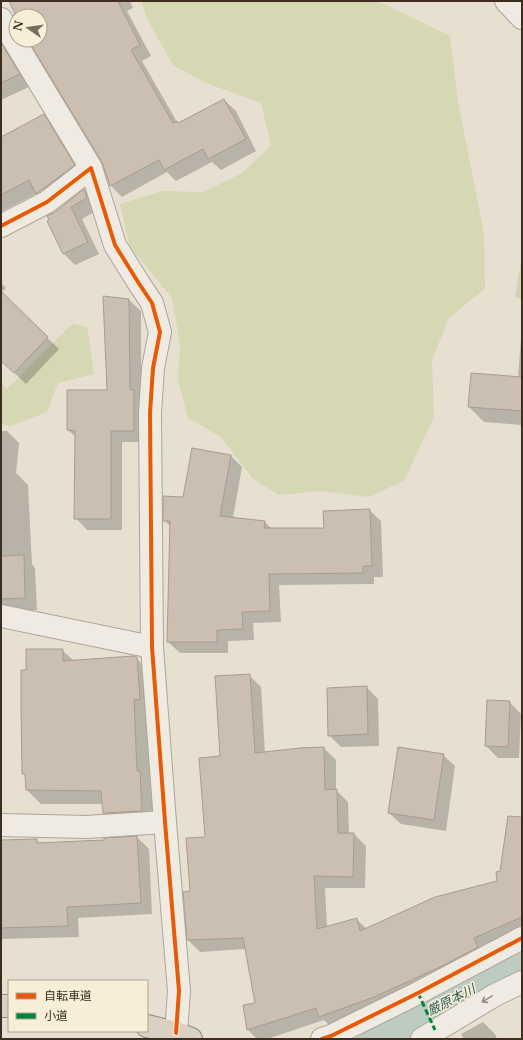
<svg xmlns="http://www.w3.org/2000/svg" width="523" height="1040" viewBox="0 0 523 1040" font-family="'Libre Baskerville','Noto Sans JP',serif">
  <rect width="100%" height="100%" fill="#e7e0d1"/>
  <!-- green -->
  <g fill="#d6d7b3">
    <path d="M141 1H378L450 36 458 102 484 233 485 288 449 318 432 360 434 417 404 481 368 497 321 491 279 495 253 479 221 437 188 418 178 380 180 345 172 298 130 247 120 204 163 191 203 192 242 173 271 146 261 103 206 83 173 65 147 19Z"/>
    <path d="M72 324 87 327 94 374 58 383 47 412 11 426 1 424V383L7 389Z"/>
  </g>
  <!-- cemetery -->
  <path fill="#d1d1b3" d="M522 256V299L515 297Z"/>
  <!-- shadow -->
  <g fill="#0003">
    <path d="M10 1H130L133 8 127 11 151 56 142 61 177 122 179 124 224 100 236 111 256 151 221 170 212 162 176 181 167 172 122 197 111 186 103 161 29 40H40V16H17Z"/>
    <path d="M1 45 13 56 31 86 1 100Z"/>
    <path d="M44 116 56 127 81 170 1 212V138Z"/>
    <path d="M84 190 96 202 98 210 82 219 99 254 75 265 64 254 55 213Z"/>
    <path d="M1 283 6 288 1 293 59 349 26 384 1 360Z"/>
    <path d="M129 300 141 311V399L146 442H122V530H87L76 518V437L68 430 108 391Z"/>
    <path d="M522 326V425L484 422 469 407 518 378Z"/>
    <path d="M1 431H7L19 443 16 473 28 485 32 564 35 568 37 610 4 611 1 608Z"/>
    <path d="M231 456 242 467 233 518 265 522 272 529H325L369 510 381 521 383 577H374V584L279 585 281 622 253 623 254 640 228 641V653H180L168 642 170 526 164 520 184 498Z"/>
    <path d="M62 650 74 661 136 658 150 672 147 713 151 783 153 786 156 825 118 827 104 813 103 804H41L27 790 26 777 23 773 27 671Z"/>
    <path d="M249 675 261 687 265 753 324 748 336 760V790L348 802 349 834H354L366 846 365 888H325L327 927 356 919 367 929 498 881 522 823V934L332 1028 324 1020 267 1039H257L248 1030 257 1004 246 949 200 952 188 940 191 892 206 838 221 757Z"/>
    <path d="M366 687 378 699 379 746 341 747 329 735Z"/>
    <path d="M509 702 521 714 519 758H498L486 746Z"/>
    <path d="M443 755 455 766 446 831 401 824 389 813Z"/>
    <path d="M137 837 149 849 152 914 78 918 79 937 1 939V841L37 840 40 844 105 841Z"/>
    <path d="M483 1022 495 1034 497 1039H464L461 1034Z"/>
  </g>
  <g fill="none" stroke-linecap="round" stroke-linejoin="round">
    <!-- river -->
    <path stroke="#bcccc2" stroke-width="52" d="M382 1039 388 1032 479 985 522 964"/>
  </g>
  <!-- building -->
  <g fill="#cbbfb2" stroke="#a89c90">
    <path d="M9 1H118L140 45 131 50 173 123 177 121 178 123 224 99 246 139 208 159 203 149 164 170 159 160 110 186 102 162 28 40H40V16H16Z"/>
    <path d="M1 43 20 74 1 83Z"/>
    <path d="M44 114 75 165 36 194 29 180 1 195V137Z"/>
    <path d="M84 189 87 198 71 207 88 242 63 254 47 221 49 220 47 216 55 212Z"/>
    <path d="M1 291 48 337 14 373 1 361Z"/>
    <path d="M103 296 129 299 130 390H134V431H111V519H74L75 431 67 430V390H107Z"/>
    <path d="M471 373 522 377V411L468 407Z"/>
    <path d="M192 448 231 455 220 516 265 521 264 528H324L323 511 370 509 372 566H363V573L269 574 270 611 242 612 243 629 217 630V642H167L170 521H163V496L183 497Z"/>
    <path d="M24 555 25 598 1 599V556Z"/>
    <path d="M26 649H63V661L133 656 137 657 140 699 134 700 137 771H140L142 811 103 813 101 791 26 790 25 774H22L21 706V670H26Z"/>
    <path d="M250 674 255 753 300 748 324 747 325 790 337 789 338 833H354L353 877 314 876 317 929 357 918 360 931 435 897 497 881 496 872 500 871 508 816 522 817V917L474 938 478 947 442 966 374 997 319 1017 316 1008 247 1030 243 1005 255 1003 243 938 187 940 183 892 190 891 186 838 205 837 199 758 220 756 215 676Z"/>
    <path d="M367 686 368 734 328 736 327 688Z"/>
    <path d="M487 700 510 701 508 747 485 746Z"/>
    <path d="M398 747 444 754 434 820 388 813Z"/>
    <path d="M137 836 141 903 67 907 68 926 1 928V840L37 839V843L104 840V838Z"/>
  </g>
  <g fill="none" stroke-linecap="round" stroke-linejoin="round">
    <defs>
      <g id="minor">
        <path d="M506 1 522 18"/>
        <path d="M1 19 91 168"/>
        <path d="M1 226 47 202 91 168 115 245 138 282 152 303 160 332 153 368 150 413 152 647 165 822 179 991 176 1033"/>
        <path d="M1 616 152 647"/>
        <path d="M1 825 86 827 165 822"/>
        <path d="M322 1039 331 1036 418 993 522 938"/>
        <path d="M422 1039 495 995 522 982"/>
      </g>
      <g id="highway">
        <path d="M1 1006H9"/>
        <path d="M147 1026 176 1033 191 1039"/>
      </g>
    </defs>
    <!-- minor casing -->
    <use href="#minor" stroke="#ada599" stroke-width="24"/>
    <!-- highway casing -->
    <use href="#highway" stroke="#928b80" stroke-width="24"/>
    <!-- minor -->
    <use href="#minor" stroke="#efebe3" stroke-width="22"/>
    <!-- highway -->
    <use href="#highway" stroke="#dad1c2" stroke-width="22"/>
    <!-- quiet -->
    <path stroke="#00873e" stroke-width="3" stroke-dasharray="6 3" stroke-linecap="butt" d="M418 993 435 1030"/>
    <defs>
      <g id="cycleway">
        <path d="M1 226 47 202 91 168 115 245 138 282 152 303 160 332 153 368 150 413 152 647 165 822 179 991 176 1033"/>
        <path d="M322 1039 331 1036 418 993 522 938"/>
      </g>
    </defs>
    <!-- cycleway casing -->
    <use href="#cycleway" stroke="#f7eed8" stroke-width="6"/>
    <!-- cycleway -->
    <use href="#cycleway" stroke="#e8590c" stroke-width="4"/>
  </g>
  <!-- one-way arrows -->
  <defs><path id="oneway-shaft" d="M-6 0H5M1.5-3L5.5 0L1.5 3" fill="none" stroke-width="1.6" stroke-linecap="round" stroke-linejoin="round"/></defs>
  <use stroke="#968c82" href="#oneway-shaft" transform="translate(487 999) rotate(149)"/>
  <g text-anchor="middle" dominant-baseline="central" stroke-width="3" stroke-linejoin="round" paint-order="stroke">
    <!-- water labels -->
    <g font-size="13" font-style="italic" fill="#2f5d5a" stroke="#f7eed8">
      <text transform="translate(451 1000) rotate(-27)">厳原本川</text>
    </g>
  </g>
  <!-- border -->
  <rect width="523" height="1040" fill="none" stroke="#3d2e20" stroke-width="4"/>
  <!-- legend -->
  <rect x="8" y="980" width="140" height="52" fill="#f7eed8" stroke="#ada18e"/>
  <rect x="16" y="993" width="20" height="6" fill="#e8590c" stroke="#ada18e"/>
  <text x="44" y="1000" font-size="12" fill="#3d2e20">自転車道</text>
  <rect x="16" y="1013" width="20" height="6" fill="#00873e" stroke="#ada18e"/>
  <text x="44" y="1020" font-size="12" fill="#3d2e20">小道</text>
  <!-- north arrow -->
  <g transform="translate(28 28) rotate(283)"><circle r="19" fill="#f7eed8" stroke="#ada18e"/>
  <path d="M0-3L7 15L0 10L-7 15Z" fill="#786c5e"/>
  <text y="-6" font-size="11" font-weight="bold" text-anchor="middle" fill="#3d2e20">N</text>
  </g>
</svg>
